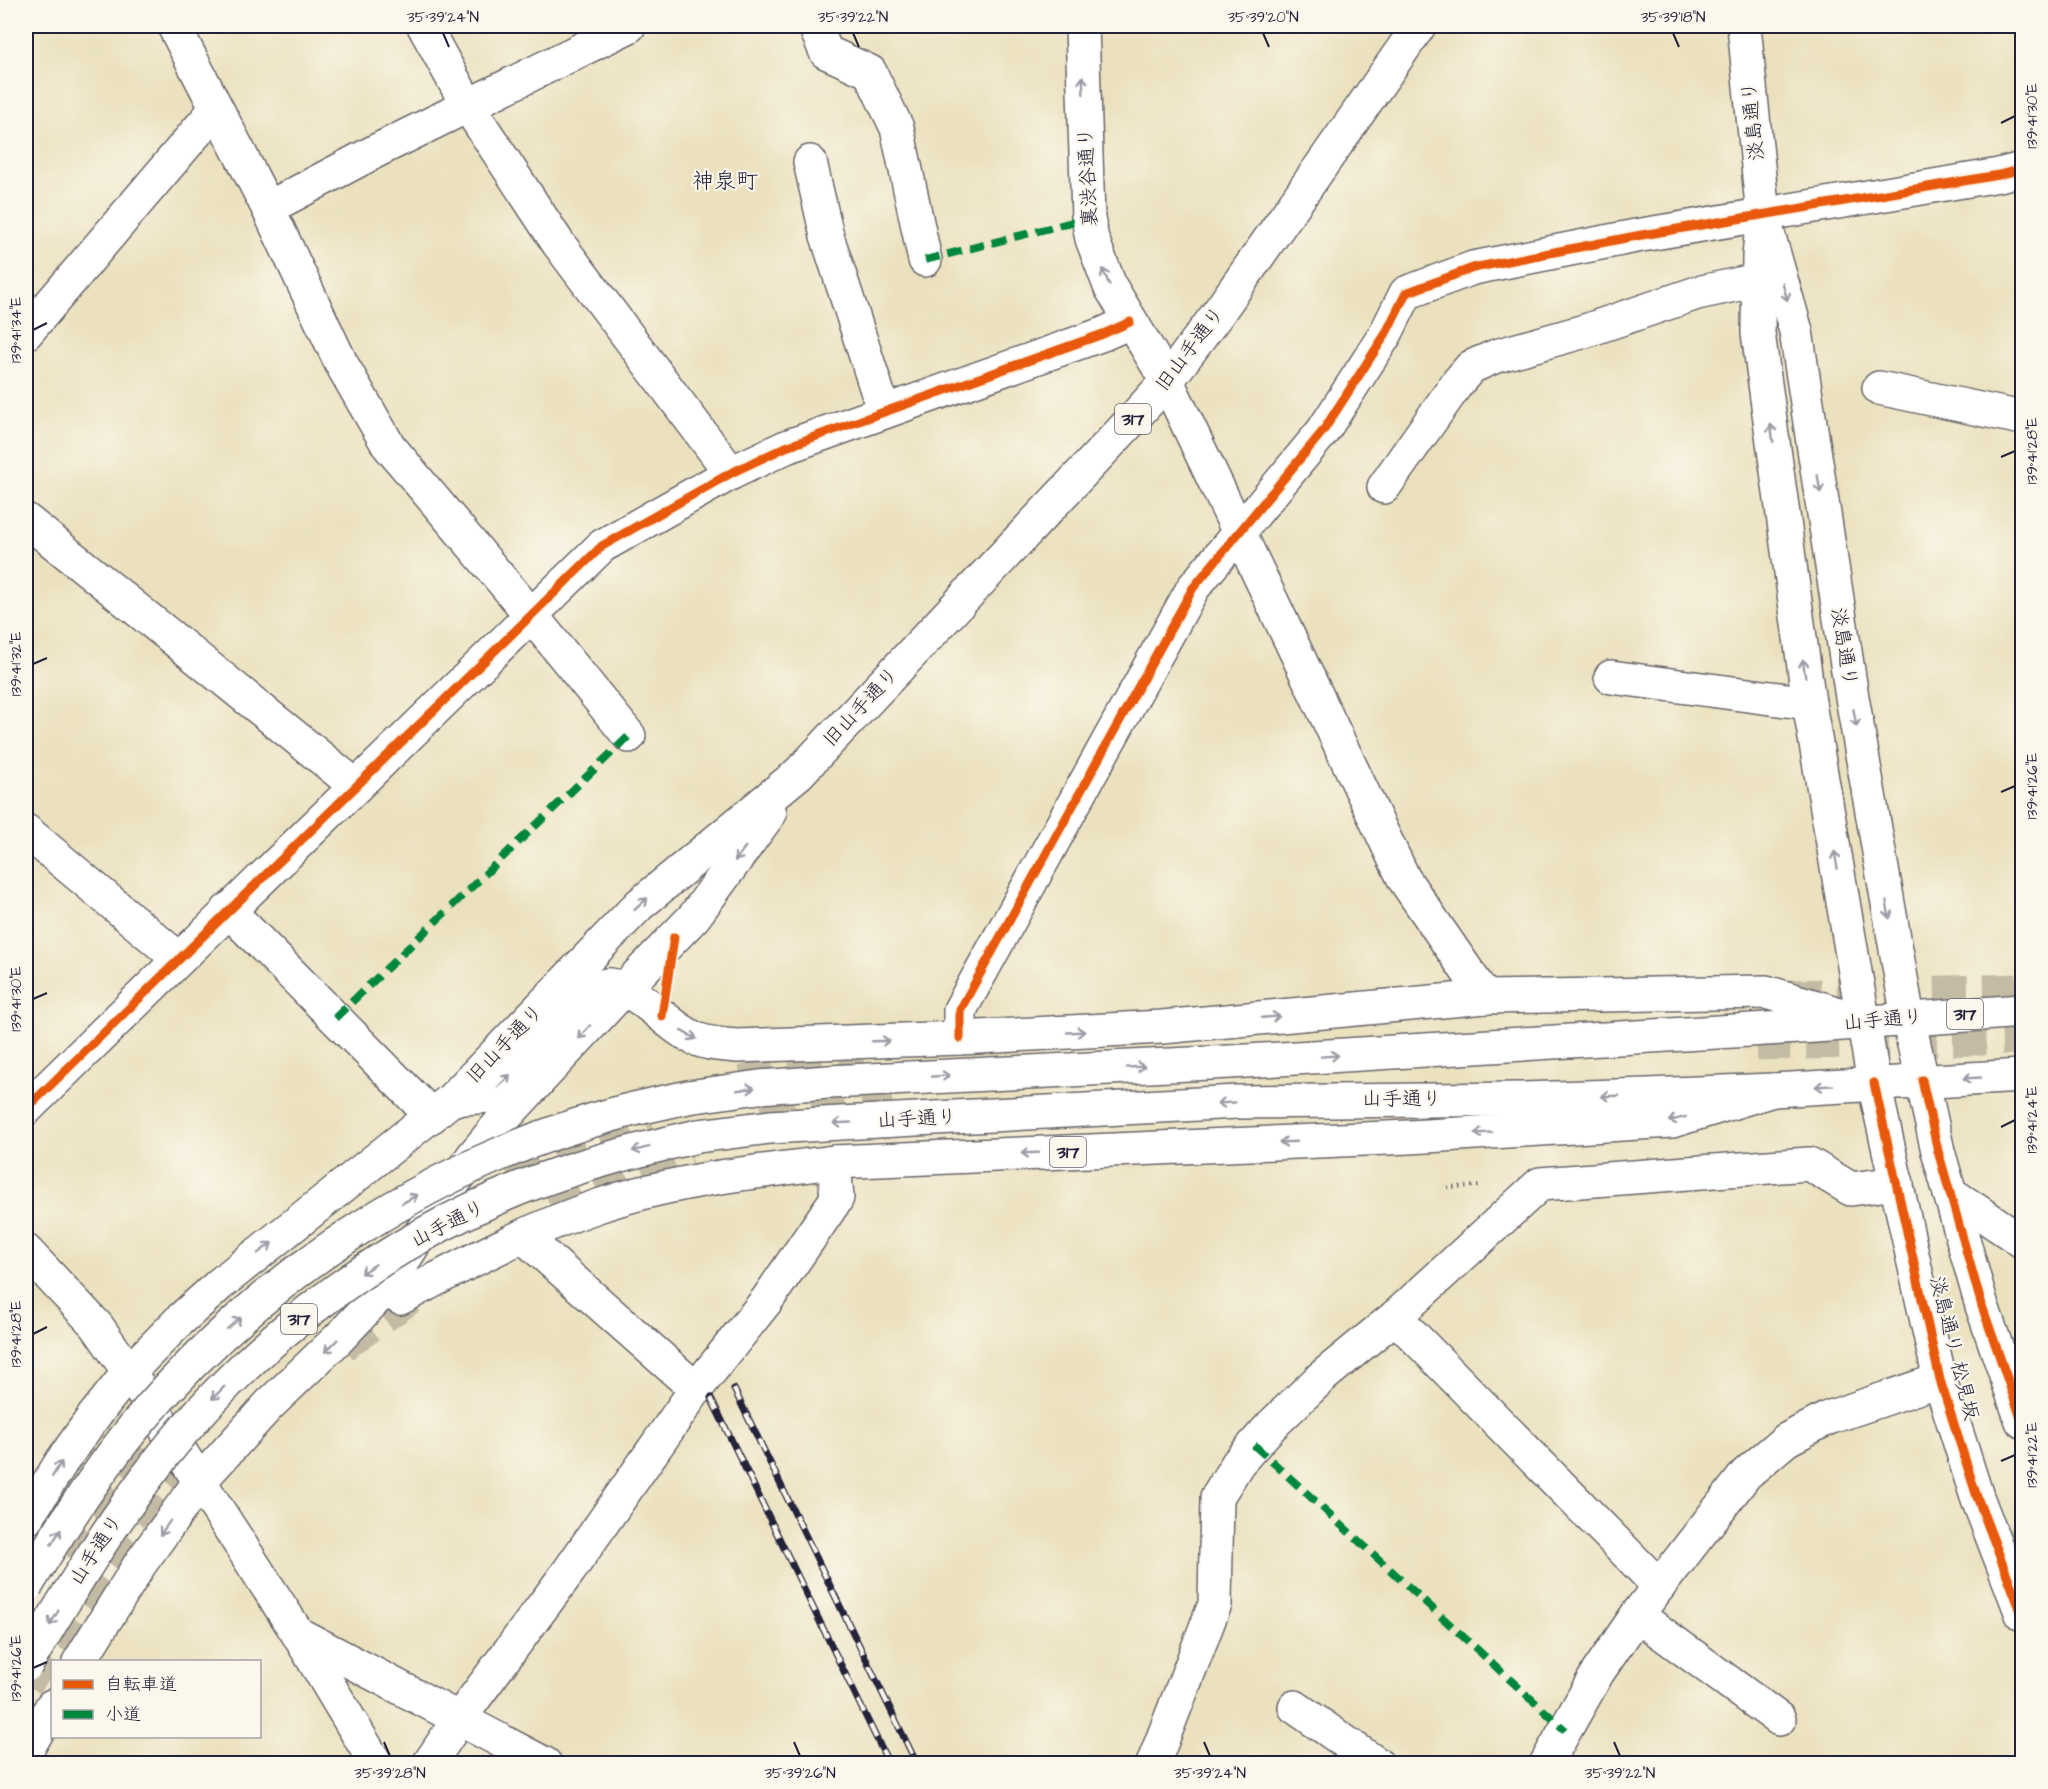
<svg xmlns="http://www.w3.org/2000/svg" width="2048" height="1789" viewBox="0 0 2048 1789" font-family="'Architects Daughter','Klee One',sans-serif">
  <rect width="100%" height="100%" fill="#fbf7ec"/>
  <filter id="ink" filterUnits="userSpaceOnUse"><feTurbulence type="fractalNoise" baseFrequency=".0167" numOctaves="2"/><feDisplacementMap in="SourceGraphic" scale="12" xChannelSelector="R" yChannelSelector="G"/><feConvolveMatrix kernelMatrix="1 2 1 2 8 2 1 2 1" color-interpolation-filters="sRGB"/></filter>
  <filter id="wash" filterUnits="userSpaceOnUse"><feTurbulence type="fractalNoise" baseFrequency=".008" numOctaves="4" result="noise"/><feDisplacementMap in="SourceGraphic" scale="24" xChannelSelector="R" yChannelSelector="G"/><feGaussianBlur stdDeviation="1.35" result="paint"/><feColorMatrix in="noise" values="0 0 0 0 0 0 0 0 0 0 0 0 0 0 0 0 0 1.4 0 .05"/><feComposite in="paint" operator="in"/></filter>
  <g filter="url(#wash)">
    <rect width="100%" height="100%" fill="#ebe1be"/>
    <!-- green -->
    <path fill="#bcd479" stroke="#6f7b5a" stroke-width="1.5" d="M2021 1526 2022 1527V1573L2014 1545V1533Z"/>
  </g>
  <g filter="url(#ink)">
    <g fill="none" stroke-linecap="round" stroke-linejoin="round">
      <!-- highway-tunnel -->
      <g stroke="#c3bba4" stroke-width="33" stroke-dasharray="33 16" stroke-linecap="butt">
        <path d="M1788 996 2022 990"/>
        <path d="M1757 1044 2022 1038"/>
        <path d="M743 1082 860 1048"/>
        <path d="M765 1122 836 1100 889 1087"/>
        <path d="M510 1179 589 1142 649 1117"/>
        <path d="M553 1211 618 1178 688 1150"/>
        <path d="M343 1345 428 1285"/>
        <path d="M61 1551 116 1486 168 1430"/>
        <path d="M26 1684 90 1589 119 1553 187 1482"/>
      </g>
      <defs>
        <g id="minor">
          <path d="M174 26 268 208 341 363 388 445 531 615 629 736"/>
          <path d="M424 26 468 106 558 243 731 473"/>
          <path d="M815 26 826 52 870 72 897 128 925 260"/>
          <path d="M1082 26 1088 218 1092 239 1110 286 1167 381 1404 879 1485 997"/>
          <path d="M810 162 827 236 884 412"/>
          <path d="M268 208 376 151 629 26"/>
          <path d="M26 333 216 109"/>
          <path d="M1879 388 2022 418"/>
          <path d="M1384 487 1458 382 1471 367 1496 356 1585 331 1697 293 1758 280"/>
          <path d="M26 520 356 786"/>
          <path d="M1611 677 1809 703"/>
          <path d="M26 831 179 959"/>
          <path d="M228 910 432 1116"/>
          <path d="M960 1038V1010L1193 588 1323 431 1385 335 1406 293 1473 268 1636 236 1999 175 2022 169"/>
          <path d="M26 1109 602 546 731 473 786 447 1103 334 1130 322"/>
          <path d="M1950 1193 2022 1241"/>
          <path d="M523 1236 696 1389"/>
          <path d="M26 1251 97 1326 129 1372 298 1634 376 1764"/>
          <path d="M1395 1317 1659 1586"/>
          <path d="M1637 1615 1779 1719"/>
          <path d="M300 1635 545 1764"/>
          <path d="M1295 1707 1377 1764"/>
          <path d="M429 1764 459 1719 569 1571 696 1389 767 1300 837 1198 834 1162"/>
          <path d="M1153 1764 1215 1604 1217 1497 1238 1463 1272 1425 1322 1377 1395 1317 1540 1184 1809 1164 1851 1189 1897 1183"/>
          <path d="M1546 1764 1598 1672 1639 1612 1746 1474 1786 1440 1828 1418 1940 1380"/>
        </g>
        <g id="major">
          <path d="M1744 26 1763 216 1796 331 1852 697 1908 1018 1938 1151 1982 1306 2022 1421"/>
          <path d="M1763 216 1759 256 1758 333 1809 703 1874 1083 1940 1380 1977 1497 2022 1614"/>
          <path d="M688 1097 759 1087 829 1082 1230 1062 1815 1026 2022 1011"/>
          <path d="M452 1099 490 1096 593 990C598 988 605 984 610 985 638 988 668 1027 696 1039 709 1044 723 1045 737 1046L960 1038 1162 1027 1485 997 1766 992 1863 1021"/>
          <path d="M698 1136 770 1127 841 1123 1237 1102 1522 1099 1647 1095 1773 1090 2022 1076"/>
          <path d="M386 1288 400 1298C464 1265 529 1229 598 1206 673 1180 755 1172 834 1162L1410 1137 1672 1121 1773 1090"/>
          <path d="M26 1519 62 1461 94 1416 129 1372 180 1320 220 1284 452 1099 639 905 799 773 1130 422 1167 381 1216 316 1419 26"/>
          <path d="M79 1662 140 1564 200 1481 269 1405 340 1337 386 1288 443 1198 473 1156 507 1115 624 989 694 917 770 813"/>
          <path d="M26 1751 52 1706"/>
        </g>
      </defs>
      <!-- minor casing -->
      <use href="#minor" stroke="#686569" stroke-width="36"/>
      <!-- major casing -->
      <use href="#major" stroke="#686569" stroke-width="36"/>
      <!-- path -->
      <path stroke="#686569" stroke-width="4" stroke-dasharray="1.5 4.5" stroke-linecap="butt" d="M1447 1187 1483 1186"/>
      <!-- minor -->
      <use href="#minor" stroke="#fff" stroke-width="33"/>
      <!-- major -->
      <use href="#major" stroke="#fff" stroke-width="33"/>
      <defs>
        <g id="rail">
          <path d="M734 1389 917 1764"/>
          <path d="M711 1398 889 1764"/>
        </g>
      </defs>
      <!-- rail casing -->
      <use href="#rail" stroke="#22223b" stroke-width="7"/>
      <!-- rail -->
      <use href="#rail" stroke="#fbf7ec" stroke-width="4.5" stroke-dasharray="14" stroke-linecap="butt"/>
      <defs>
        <g id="major-bridge">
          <path d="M26 1586C59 1531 94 1476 135 1426 260 1276 433 1162 622 1112 644 1106 666 1102 688 1097"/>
          <path d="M26 1665C68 1593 111 1523 162 1457 254 1340 382 1244 520 1188 578 1165 638 1150 698 1136"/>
        </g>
      </defs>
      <!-- major-bridge casing -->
      <use href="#major-bridge" stroke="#686569" stroke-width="36" stroke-linecap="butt"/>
      <!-- major-bridge -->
      <use href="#major-bridge" stroke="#fff" stroke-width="33"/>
      <!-- quiet -->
      <g stroke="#00873e" stroke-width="8" stroke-dasharray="15 8" stroke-linecap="butt">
        <path d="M925 260 1088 218"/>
        <path d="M335 1018 629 736"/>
        <path d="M1254 1445 1565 1730"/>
      </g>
      <defs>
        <g id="cycleway">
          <path d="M662 1016 674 937"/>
          <path d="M960 1038V1010L1193 588 1323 431 1385 335 1406 293 1473 268 1636 236 1999 175 2022 169"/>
          <path d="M1922 1080 1938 1151 1982 1306 2022 1421"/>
          <path d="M1874 1083 1940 1380 1977 1497 2022 1614"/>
          <path d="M26 1109 602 546 731 473 786 447 1103 334 1130 322"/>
        </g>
      </defs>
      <!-- cycleway casing -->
      <use href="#cycleway" stroke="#fbf7ec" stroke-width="13"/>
      <!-- cycleway -->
      <use href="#cycleway" stroke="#e8590c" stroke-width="9"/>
    </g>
    <!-- one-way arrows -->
    <defs><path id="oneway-shaft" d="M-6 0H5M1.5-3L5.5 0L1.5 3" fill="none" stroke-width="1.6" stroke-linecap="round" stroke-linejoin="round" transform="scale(1.5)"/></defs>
    <g stroke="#9c9ca7">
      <use href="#oneway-shaft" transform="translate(1083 85) rotate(-92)"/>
      <use href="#oneway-shaft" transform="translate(1106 277) rotate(-113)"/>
      <use href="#oneway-shaft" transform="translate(1785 292) rotate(74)"/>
      <use href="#oneway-shaft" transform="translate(1772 433) rotate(-98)"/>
      <use href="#oneway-shaft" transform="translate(1819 484) rotate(81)"/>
      <use href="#oneway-shaft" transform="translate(1804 668) rotate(-98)"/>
      <use href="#oneway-shaft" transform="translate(1855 718) rotate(80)"/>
      <use href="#oneway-shaft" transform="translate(740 854) rotate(126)"/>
      <use href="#oneway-shaft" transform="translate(1836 860) rotate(-100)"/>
      <use href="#oneway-shaft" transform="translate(641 904) rotate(-42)"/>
      <use href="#oneway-shaft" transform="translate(1888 910) rotate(80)"/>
      <use href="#oneway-shaft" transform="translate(1271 1017) rotate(-5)"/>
      <use href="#oneway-shaft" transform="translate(584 1032) rotate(133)"/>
      <use href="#oneway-shaft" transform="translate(1076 1032) rotate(-3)"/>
      <use href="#oneway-shaft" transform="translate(689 1035) rotate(27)"/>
      <use href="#oneway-shaft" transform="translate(881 1041) rotate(-2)"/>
      <use href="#oneway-shaft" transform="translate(1330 1056) rotate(-4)"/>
      <use href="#oneway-shaft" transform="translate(1136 1067) rotate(-3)"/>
      <use href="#oneway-shaft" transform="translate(941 1076) rotate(-3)"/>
      <use href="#oneway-shaft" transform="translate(1972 1078) rotate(177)"/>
      <use href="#oneway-shaft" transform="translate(504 1081) rotate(-46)"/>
      <use href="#oneway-shaft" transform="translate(1824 1086) rotate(176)"/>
      <use href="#oneway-shaft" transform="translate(746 1089) rotate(-8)"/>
      <use href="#oneway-shaft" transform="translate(1610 1096) rotate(178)"/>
      <use href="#oneway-shaft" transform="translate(1226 1103) rotate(177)"/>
      <use href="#oneway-shaft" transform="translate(1677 1119) rotate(166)"/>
      <use href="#oneway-shaft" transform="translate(842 1123) rotate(177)"/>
      <use href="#oneway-shaft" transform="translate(1483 1133) rotate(177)"/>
      <use href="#oneway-shaft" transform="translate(1288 1142) rotate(178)"/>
      <use href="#oneway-shaft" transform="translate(641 1149) rotate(166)"/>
      <use href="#oneway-shaft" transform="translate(1030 1153) rotate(178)"/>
      <use href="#oneway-shaft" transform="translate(410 1199) rotate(-29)"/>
      <use href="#oneway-shaft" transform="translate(265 1248) rotate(-37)"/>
      <use href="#oneway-shaft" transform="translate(368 1269) rotate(148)"/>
      <use href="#oneway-shaft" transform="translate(234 1323) rotate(-41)"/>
      <use href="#oneway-shaft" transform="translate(331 1346) rotate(135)"/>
      <use href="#oneway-shaft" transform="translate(218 1393) rotate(135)"/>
      <use href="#oneway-shaft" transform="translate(57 1469) rotate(-58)"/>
      <use href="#oneway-shaft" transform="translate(165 1528) rotate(125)"/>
      <use href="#oneway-shaft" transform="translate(56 1537) rotate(-58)"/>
      <use href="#oneway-shaft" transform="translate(54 1618) rotate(121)"/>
    </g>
  </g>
  <!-- ticks -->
  <path fill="none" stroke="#22223b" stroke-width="2" d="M443 33 449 47M853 33 859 47M1263 33 1269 47M1673 33 1679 47M2001 123 2015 116M33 330 47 323M2001 457 2015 451M33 664 47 658M2001 792 2015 786M33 999 47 993M2001 1127 2015 1120M33 1334 47 1327M2001 1461 2015 1455M33 1668 47 1662M384 1742 390 1756M794 1742 800 1756M1204 1742 1210 1756M1614 1742 1620 1756"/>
  <g text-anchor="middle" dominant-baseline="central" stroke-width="4.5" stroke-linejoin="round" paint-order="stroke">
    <!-- shield labels -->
    <g fill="#fbf7ec" stroke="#636270" stroke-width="1.5">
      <rect x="1115" y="404" width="36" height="30" rx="4.5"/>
      <rect x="1947" y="999" width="36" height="30" rx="4.5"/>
      <rect x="1050" y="1137" width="36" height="30" rx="4.5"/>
      <rect x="281" y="1304" width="36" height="30" rx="4.5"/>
    </g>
    <g font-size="18" font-weight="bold" fill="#22223b">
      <text x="1133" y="419">317</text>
      <text x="1965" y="1014">317</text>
      <text x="1068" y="1152">317</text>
      <text x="299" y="1319">317</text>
    </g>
    <!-- street labels -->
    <g font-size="20" fill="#22223b" stroke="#fbf7ec">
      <text transform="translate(1753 121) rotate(-96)">淡島通り</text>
      <text transform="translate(1088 177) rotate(-93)">裏渋谷通り</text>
      <text transform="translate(1190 349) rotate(-53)">旧山手通り</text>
      <text transform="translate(1844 647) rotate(81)">淡島通り</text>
      <text transform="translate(861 707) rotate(-47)">旧山手通り</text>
      <text transform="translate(1883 1020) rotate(-5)">山手通り</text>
      <text transform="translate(505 1044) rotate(-46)">旧山手通り</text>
      <text x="1402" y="1099">山手通り</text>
      <text transform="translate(917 1119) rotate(-3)">山手通り</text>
      <text transform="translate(448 1224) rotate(-27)">山手通り</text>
      <text transform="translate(1954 1348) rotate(76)">淡島通り 松見坂</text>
      <text transform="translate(96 1550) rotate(-57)">山手通り</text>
    </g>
    <!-- quarter labels -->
    <g font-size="22" fill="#22223b" stroke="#fbf7ec">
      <text x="725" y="181">神泉町</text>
    </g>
  </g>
  <!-- margin -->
  <rect width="2048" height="1789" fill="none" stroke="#fbf7ec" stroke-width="66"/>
  <!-- legend -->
  <rect x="51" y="1660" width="210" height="78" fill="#fbf7ec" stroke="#a4a2a5" stroke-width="1.5"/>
  <rect x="63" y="1680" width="30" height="9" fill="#e8590c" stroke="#a4a2a5" stroke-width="1.5"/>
  <text x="105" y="1690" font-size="18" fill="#22223b">自転車道</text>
  <rect x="63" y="1710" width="30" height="9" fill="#00873e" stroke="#a4a2a5" stroke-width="1.5"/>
  <text x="105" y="1720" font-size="18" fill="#22223b">小道</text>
  <rect x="33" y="33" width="1982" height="1723" fill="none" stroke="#22223b" stroke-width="2"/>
  <g font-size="15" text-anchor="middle" fill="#22223b">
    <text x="443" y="22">35°39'24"N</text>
    <text x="853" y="22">35°39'22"N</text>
    <text x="1263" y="22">35°39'20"N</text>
    <text x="1673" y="22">35°39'18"N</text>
    <text transform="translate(2032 116) rotate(-90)" y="5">139°41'30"E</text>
    <text transform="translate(16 330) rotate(-90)" y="5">139°41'34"E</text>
    <text transform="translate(2032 451) rotate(-90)" y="5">139°41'28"E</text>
    <text transform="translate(16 664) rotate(-90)" y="5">139°41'32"E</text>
    <text transform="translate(2032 786) rotate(-90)" y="5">139°41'26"E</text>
    <text transform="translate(16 999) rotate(-90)" y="5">139°41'30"E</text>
    <text transform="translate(2032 1120) rotate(-90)" y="5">139°41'24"E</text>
    <text transform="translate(16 1334) rotate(-90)" y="5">139°41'28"E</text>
    <text transform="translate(2032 1455) rotate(-90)" y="5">139°41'22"E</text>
    <text transform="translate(16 1668) rotate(-90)" y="5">139°41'26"E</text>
    <text x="390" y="1778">35°39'28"N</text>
    <text x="800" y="1778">35°39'26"N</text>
    <text x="1210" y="1778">35°39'24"N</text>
    <text x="1620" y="1778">35°39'22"N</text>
  </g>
</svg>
